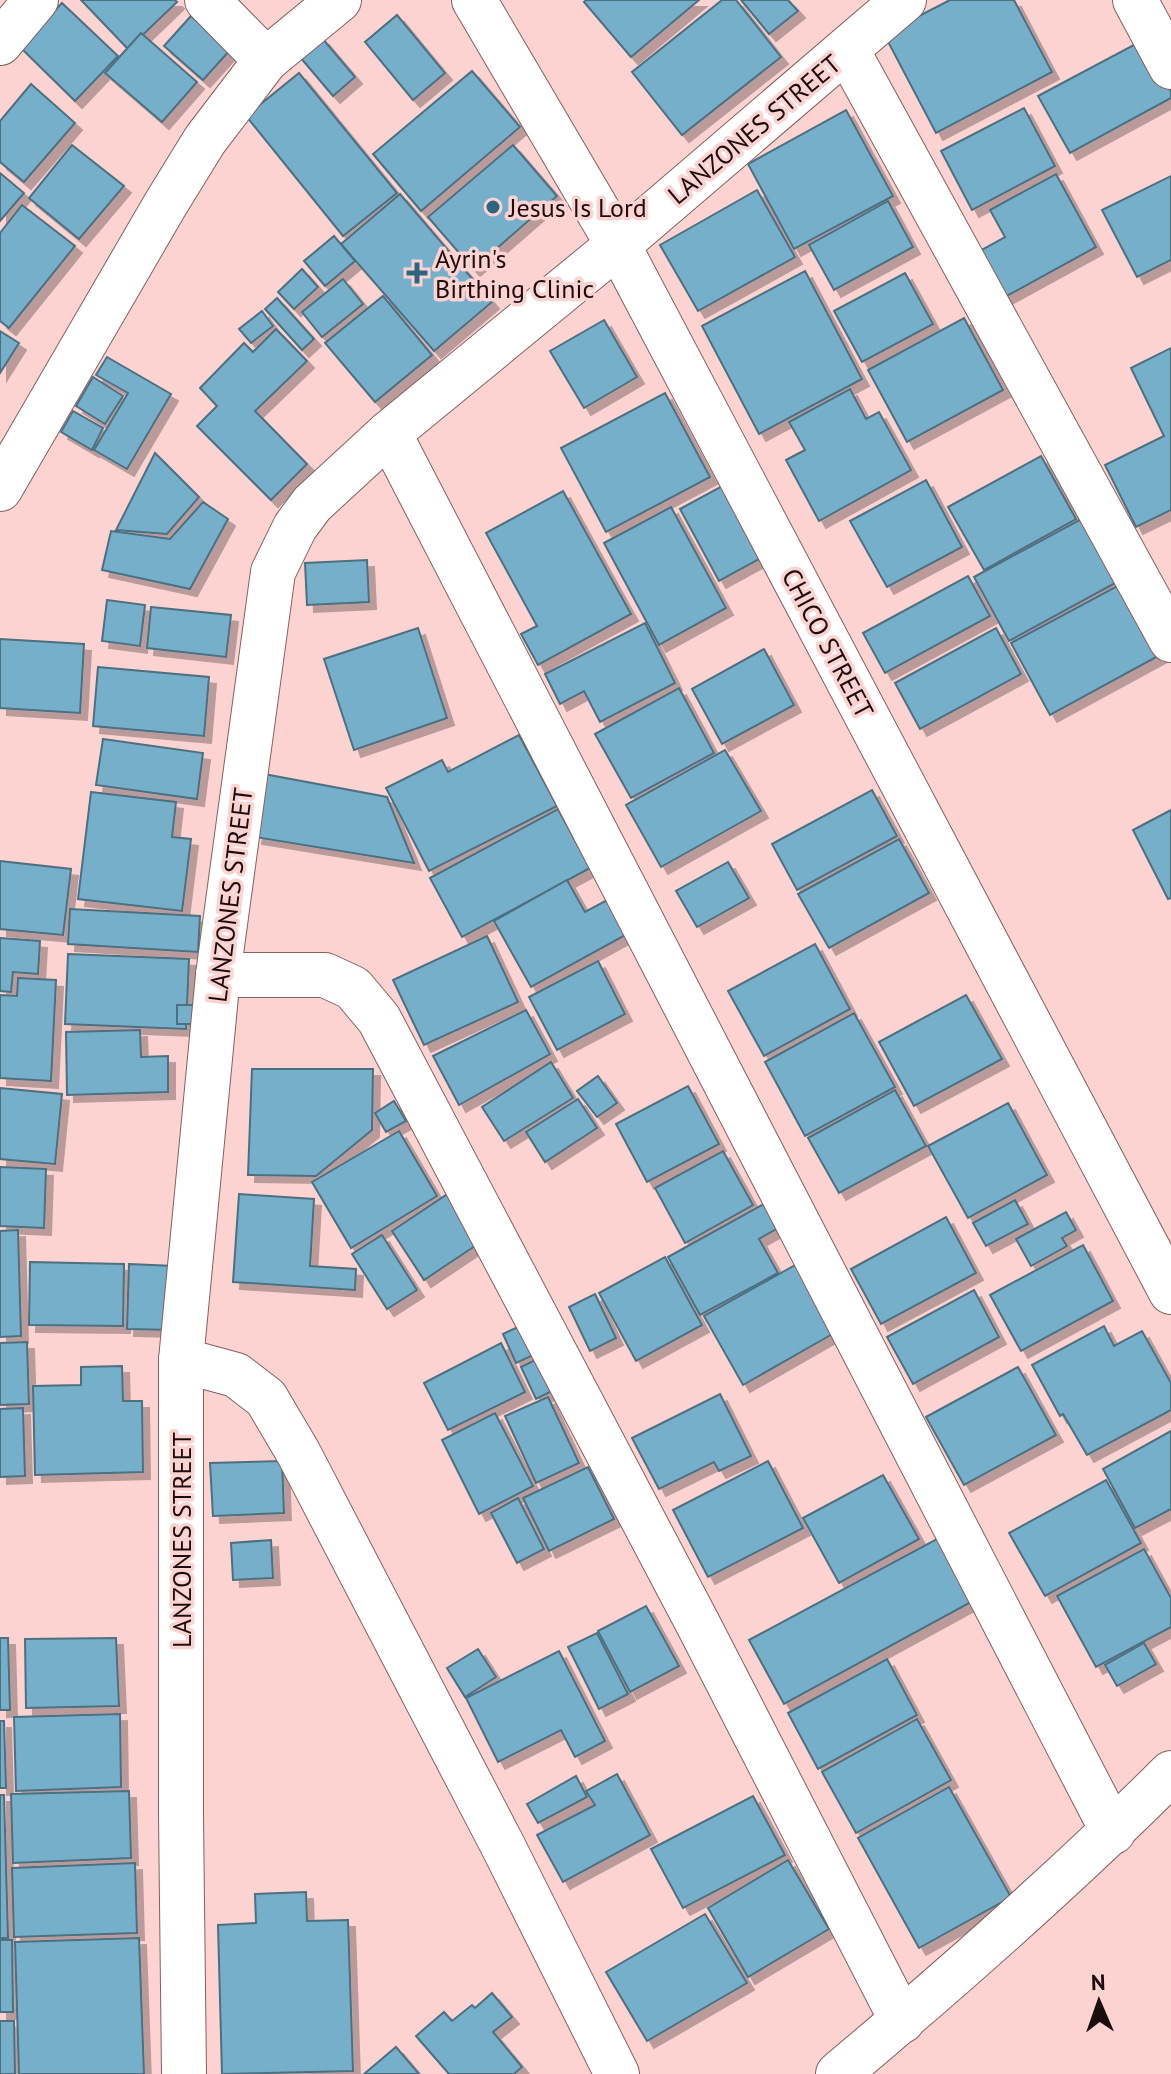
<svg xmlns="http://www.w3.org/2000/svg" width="1171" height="2074" viewBox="0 0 1171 2074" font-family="'PT Sans',sans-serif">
  <defs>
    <filter id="shadow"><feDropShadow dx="7" dy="7" stdDeviation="0" flood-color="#0004"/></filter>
  </defs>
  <rect width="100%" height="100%" fill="#fdd3d1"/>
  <!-- building -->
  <g fill="#76afca" stroke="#4d6f80" stroke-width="2" filter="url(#shadow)">
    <path d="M81 0H175L177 2 128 49Z"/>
    <path d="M586 0H699L631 57 584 2Z"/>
    <path d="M722 0H736L781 57 682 135 632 72Z"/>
    <path d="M741 0H788L798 11 769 34Z"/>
    <path d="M950 0H1014L1052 72 936 133 884 34Z"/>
    <path d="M62 3 118 56 75 101 20 47Z"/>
    <path d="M397 15 445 73 413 100 365 42Z"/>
    <path d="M191 16 231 49 203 80 164 46Z"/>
    <path d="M141 33 197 82 162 122 105 73Z"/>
    <path d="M322 38 355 77 333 96 300 57Z"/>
    <path d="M1143 40 1171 92V98L1070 153 1038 96Z"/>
    <path d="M472 71 520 127 421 211 373 154Z"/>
    <path d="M299 73 397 193 343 236 246 116Z"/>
    <path d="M31 84 75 123 24 182 0 162V121Z"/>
    <path d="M1024 108 1055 166 972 210 941 151Z"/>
    <path d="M846 110 893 196 794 249 748 164Z"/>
    <path d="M72 145 124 186 79 239 29 198Z"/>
    <path d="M513 145 557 196 473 269 428 217Z"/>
    <path d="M0 173 24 193 0 221Z"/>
    <path d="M1056 174 1096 247 1005 297 980 251 1005 237 990 210Z"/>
    <path d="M1171 176V260L1137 277 1102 210Z"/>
    <path d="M757 190 795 257 698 311 660 245Z"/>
    <path d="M400 194 492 302 434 351 341 244Z"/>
    <path d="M888 201 913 247 834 290 809 245Z"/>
    <path d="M22 205 75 246 9 328 0 321V233Z"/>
    <path d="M334 236 355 261 325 286 304 261Z"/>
    <path d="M302 269 318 287 294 309 278 292Z"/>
    <path d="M805 271 862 379 759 434 702 326Z"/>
    <path d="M905 273 933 324 862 362 834 311Z"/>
    <path d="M343 279 363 304 322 337 302 312Z"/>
    <path d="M383 296 432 355 375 402 325 343Z"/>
    <path d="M277 298 314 339 302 350 265 309Z"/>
    <path d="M262 311 273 326 251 343 239 329Z"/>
    <path d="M964 318 1003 390 907 442 868 370Z"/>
    <path d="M604 320 637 377 584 408 550 351Z"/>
    <path d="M276 329 307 361 255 411 307 464 271 500 197 426 217 406 200 388 244 343 253 352Z"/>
    <path d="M0 331 19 343 0 373Z"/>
    <path d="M1171 348V510L1136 527 1105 465 1164 436 1131 368Z"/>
    <path d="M107 357 171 394 127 469 94 450 128 393 96 375Z"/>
    <path d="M93 377 123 396 105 424 76 406Z"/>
    <path d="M850 389 866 419 879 412 911 470 819 521 786 460 805 450 789 422Z"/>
    <path d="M665 393 710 477 606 532 561 448Z"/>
    <path d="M73 411 103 428 92 450 61 432Z"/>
    <path d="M155 453 199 497 167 534 116 530Z"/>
    <path d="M1041 456 1076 519 984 570 948 507Z"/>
    <path d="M926 480 962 547 887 587 850 521Z"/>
    <path d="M724 485 763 557 719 581 680 509Z"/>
    <path d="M563 491 631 614 538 665 521 634 537 626 486 533Z"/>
    <path d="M203 502 228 519 190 589 102 570 111 531 170 539Z"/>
    <path d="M671 507 726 608 659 645 604 543Z"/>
    <path d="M1085 517 1119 581 1009 641 974 577Z"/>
    <path d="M367 560 369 602 307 605 305 563Z"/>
    <path d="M968 576 990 616 885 673 863 633Z"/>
    <path d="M1121 584 1160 655 1050 715 1011 643Z"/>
    <path d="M107 600 145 605 140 646 102 641Z"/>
    <path d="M151 607 231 615 226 657 147 648Z"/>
    <path d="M645 623 675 683 600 722 584 691 560 704 545 674Z"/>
    <path d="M418 628 447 718 354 750 324 659Z"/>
    <path d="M996 628 1021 674 920 729 895 683Z"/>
    <path d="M0 639 84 644 80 713 0 708Z"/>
    <path d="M764 649 794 705 722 744 692 689Z"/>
    <path d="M98 667 209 677 204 736 93 726Z"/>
    <path d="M679 688 714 753 631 798 595 734Z"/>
    <path d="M519 735 557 806 429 871 386 788 442 760 448 772Z"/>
    <path d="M103 739 203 753 197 799 96 785Z"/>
    <path d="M725 750 761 811 661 867 626 805Z"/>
    <path d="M264 774 387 797 414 863 255 837Z"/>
    <path d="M872 790 897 836 797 890 772 844Z"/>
    <path d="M91 792 176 802 172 837 191 839 182 911 78 899Z"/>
    <path d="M558 809 590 868 462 937 430 878Z"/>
    <path d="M1171 810V898L1168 899 1133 830Z"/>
    <path d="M899 839 929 893 829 948 798 894Z"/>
    <path d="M0 861 71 869 63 935 0 929Z"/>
    <path d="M728 862 749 898 697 927 676 891Z"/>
    <path d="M567 880 585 912 609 899 629 933 531 987 494 921Z"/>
    <path d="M70 909 200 916 198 952 68 944Z"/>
    <path d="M487 936 518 1002 424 1045 393 980Z"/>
    <path d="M0 938 40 941 38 974 13 972 11 992 0 991Z"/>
    <path d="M815 944 850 1009 764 1056 728 991Z"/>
    <path d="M68 954 189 959 186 1029 65 1024Z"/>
    <path d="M598 961 625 1014 557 1050 529 997Z"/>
    <path d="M18 978 56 980 51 1081 0 1078V995L17 996Z"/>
    <path d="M966 995 1002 1059 914 1106 879 1042Z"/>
    <path d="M177 1005H211L210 1024H177Z"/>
    <path d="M526 1010 550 1054 459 1105 433 1056Z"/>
    <path d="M854 1013 895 1087 805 1136 765 1062Z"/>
    <path d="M140 1030 141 1057 168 1056V1092L67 1095 66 1032Z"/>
    <path d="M551 1062 573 1098 504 1141 482 1107Z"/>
    <path d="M252 1069H373L372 1130 316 1176 248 1175Z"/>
    <path d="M598 1076 617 1103 597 1117 577 1091Z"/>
    <path d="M688 1086 719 1144 647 1182 616 1124Z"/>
    <path d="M0 1088 62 1094 55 1164 0 1159Z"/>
    <path d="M895 1090 926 1146 839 1193 808 1138Z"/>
    <path d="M578 1099 597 1128 545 1162 526 1132Z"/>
    <path d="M394 1101 406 1121 386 1132 375 1113Z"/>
    <path d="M1008 1103 1047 1175 968 1218 928 1146Z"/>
    <path d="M399 1131 437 1196 351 1248 312 1182Z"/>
    <path d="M723 1151 753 1205 685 1243 655 1188Z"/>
    <path d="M0 1167 46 1169 44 1228 0 1226Z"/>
    <path d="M449 1193 481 1242 424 1280 392 1231Z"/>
    <path d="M239 1194 314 1199 310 1266 356 1269 355 1290 233 1282Z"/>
    <path d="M773 1199 787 1223 759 1239 778 1273 700 1315 668 1257Z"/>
    <path d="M1015 1200 1028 1224 986 1246 973 1223Z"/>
    <path d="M1066 1212 1076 1230 1062 1238 1067 1246 1031 1266 1016 1239Z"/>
    <path d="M946 1217 976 1273 881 1324 851 1269Z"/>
    <path d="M18 1230 21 1336 0 1337V1231Z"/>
    <path d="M382 1235 417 1290 387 1309 352 1254Z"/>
    <path d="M1083 1245 1113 1301 1021 1351 990 1295Z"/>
    <path d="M665 1257 702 1325 636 1361 599 1293Z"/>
    <path d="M30 1262 124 1264 123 1326 29 1325Z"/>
    <path d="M129 1264 174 1266 173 1330 127 1329Z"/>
    <path d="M797 1264 836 1332 743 1385 704 1316Z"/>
    <path d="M974 1290 999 1337 913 1384 887 1337Z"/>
    <path d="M595 1294 616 1338 590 1351 569 1307Z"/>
    <path d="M524 1324 538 1353 516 1363 503 1334Z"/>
    <path d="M1104 1326 1114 1346 1142 1331 1171 1383V1410L1087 1455 1063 1414 1060 1416 1032 1365Z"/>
    <path d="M27 1342 29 1404 0 1405V1343Z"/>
    <path d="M501 1343 525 1392 448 1430 424 1383Z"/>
    <path d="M541 1357 556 1389 536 1399 521 1367Z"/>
    <path d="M122 1366 123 1401H142L143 1472 35 1475 33 1386 81 1385V1367Z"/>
    <path d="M1018 1367 1056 1435 964 1485 926 1417Z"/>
    <path d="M720 1394 751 1456 719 1471 714 1462 659 1489 632 1438Z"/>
    <path d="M548 1397 579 1463 536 1483 505 1416Z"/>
    <path d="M23 1408 25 1476 0 1477V1409Z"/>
    <path d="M495 1413 533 1486 479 1514 442 1440Z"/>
    <path d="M1171 1431V1509L1135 1528 1103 1469Z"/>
    <path d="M282 1461 284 1513 213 1516 210 1463Z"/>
    <path d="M768 1461 803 1528 708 1577 673 1510Z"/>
    <path d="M588 1467 614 1519 549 1551 523 1498Z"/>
    <path d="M883 1475 919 1539 839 1583 803 1518Z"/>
    <path d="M1106 1480 1141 1543 1045 1596 1009 1533Z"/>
    <path d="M518 1498 544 1549 517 1563 491 1513Z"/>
    <path d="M948 1533 982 1596 784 1704 749 1640Z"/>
    <path d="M271 1540 273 1578 233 1580 231 1543Z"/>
    <path d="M1144 1549 1171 1598V1627L1096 1667 1057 1596Z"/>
    <path d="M646 1606 679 1666 630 1692 598 1631Z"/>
    <path d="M597 1633 628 1694 599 1709 568 1647Z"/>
    <path d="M0 1638H8L10 1710H0Z"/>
    <path d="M116 1638 119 1706 26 1708 25 1639Z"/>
    <path d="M1144 1643 1156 1664 1117 1686 1105 1665Z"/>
    <path d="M478 1649 496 1677 465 1697 447 1668Z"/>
    <path d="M559 1651 605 1741 575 1757 561 1730 498 1762 466 1698Z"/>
    <path d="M887 1659 917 1715 818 1769 788 1713Z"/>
    <path d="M120 1714 121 1787 16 1791 14 1717Z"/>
    <path d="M917 1719 951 1780 856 1833 822 1772Z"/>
    <path d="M0 1721H4L6 1788H0Z"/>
    <path d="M617 1774 650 1835 563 1882 537 1835 595 1805 586 1791Z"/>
    <path d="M576 1776 587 1797 538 1823 527 1804Z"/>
    <path d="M949 1787 1011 1897 919 1948 858 1838Z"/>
    <path d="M129 1791 131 1858 13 1863 11 1794Z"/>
    <path d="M0 1795H4L8 1938H0Z"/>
    <path d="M753 1796 785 1855 683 1908 651 1849Z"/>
    <path d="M788 1860 829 1929 748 1977 708 1908Z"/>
    <path d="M135 1863 137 1933 14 1937 12 1868Z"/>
    <path d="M306 1892 307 1921 348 1920 353 2071 222 2074 218 1925 256 1923 255 1894Z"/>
    <path d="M705 1914 747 1983 647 2041 606 1972Z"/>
    <path d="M139 1938 144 2074H19L15 1942Z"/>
    <path d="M0 1940H12L13 2012H0Z"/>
    <path d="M492 1993 512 2017 493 2032 522 2067 514 2074H449L416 2036 444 2012 452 2021 472 2005 475 2008Z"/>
    <path d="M0 2021H14L15 2074H0Z"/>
    <path d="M396 2047 419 2074H364Z"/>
  </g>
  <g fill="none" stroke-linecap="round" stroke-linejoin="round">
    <defs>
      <g id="minor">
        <path d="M207 0 266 60"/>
        <path d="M474 0 618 245 1171 1292"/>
        <path d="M1135 0 1171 67"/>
        <path d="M0 43 36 0"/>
        <path d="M847 50 1171 640"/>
        <path d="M389 433 1113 1832"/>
        <path d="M0 489 165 205 205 140 266 60 339 0"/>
        <path d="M218 975H325L353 988 379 1019 698 1624 902 2021"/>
        <path d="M181 1360 236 1375 266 1398 299 1454 504 1848 617 2074"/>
        <path d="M184 2074 181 1815V1360L218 975 273 572 295 527 312 504 389 433 618 245 904 0"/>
        <path d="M838 2074C952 1978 1065 1879 1171 1773"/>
      </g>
    </defs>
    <!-- minor casing -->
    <use href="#minor" stroke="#84605f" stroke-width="46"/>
    <!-- minor -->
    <use href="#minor" stroke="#fff" stroke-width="44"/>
  </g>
  <!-- markers -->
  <g fill="#2b657e" stroke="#fdd3d1" stroke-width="3">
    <circle cx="493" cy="207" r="8"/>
    <path d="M413 261h8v8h8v8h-8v8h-8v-8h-8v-8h8z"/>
  </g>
  <g text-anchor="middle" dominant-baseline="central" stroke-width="7" stroke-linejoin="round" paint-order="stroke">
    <!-- street labels -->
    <g font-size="26" fill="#1b0d0d" stroke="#fdd3d1">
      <text transform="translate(754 129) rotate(-40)">LANZONES STREET</text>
      <text transform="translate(828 643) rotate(62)">CHICO STREET</text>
      <text transform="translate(230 895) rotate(-83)">LANZONES STREET</text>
      <text transform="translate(181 1540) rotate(-90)">LANZONES STREET</text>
    </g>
    <!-- poi labels -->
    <g font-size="26" fill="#1b0d0d" stroke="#fdd3d1" text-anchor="start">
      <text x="509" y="207">Jesus Is Lord</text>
      <text x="435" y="258">Ayrin's<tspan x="435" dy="30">Birthing Clinic</tspan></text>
    </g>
  </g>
  <!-- north arrow -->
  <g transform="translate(1099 2002) rotate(358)" stroke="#fdd3d1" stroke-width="6" paint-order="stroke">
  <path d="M0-6L14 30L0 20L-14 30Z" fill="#1b0d0d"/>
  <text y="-12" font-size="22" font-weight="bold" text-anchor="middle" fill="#1b0d0d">N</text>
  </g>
</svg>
